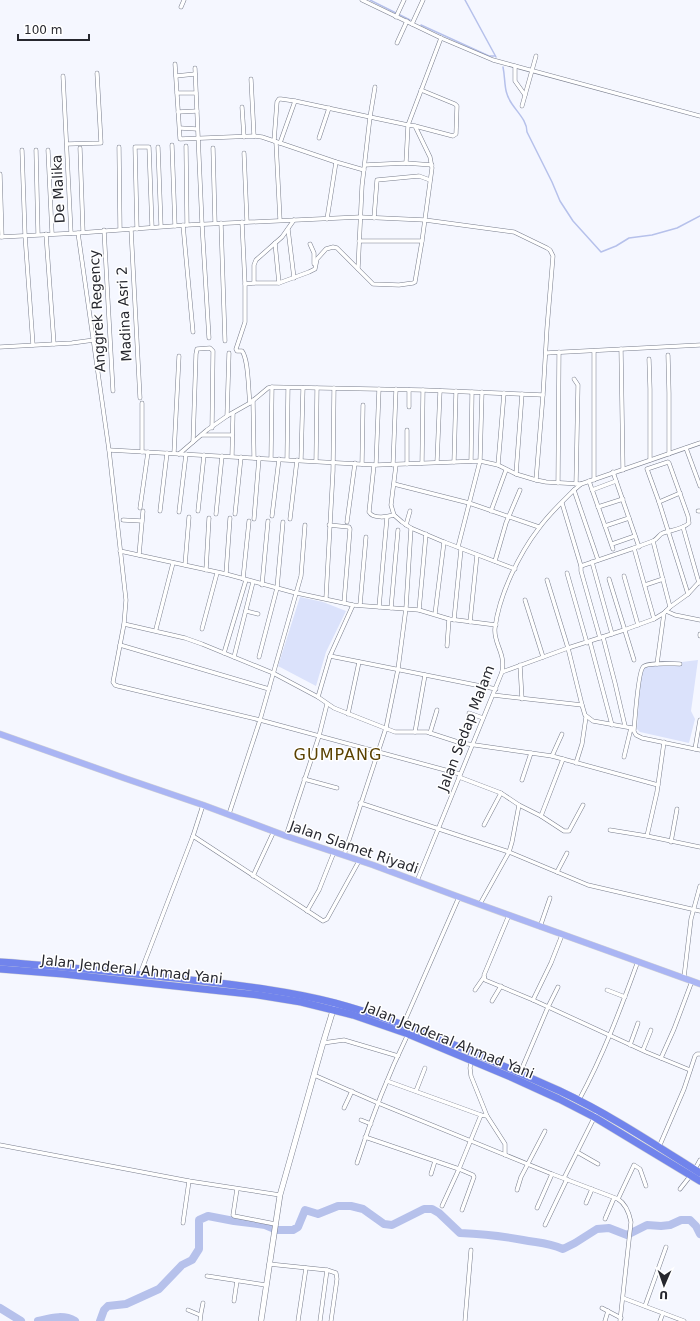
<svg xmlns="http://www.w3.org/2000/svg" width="700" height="1321" viewBox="0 0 700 1321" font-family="'DejaVu Sans',sans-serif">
  <rect width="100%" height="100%" fill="#f5f7ff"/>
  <!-- green -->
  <g fill="#dbe2fb">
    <path d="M300 597 323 602 346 611 326 652 316 686 278 666Z"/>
    <path d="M698 660 691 711 695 719 689 743 640 732 637 729 641 667Z"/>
  </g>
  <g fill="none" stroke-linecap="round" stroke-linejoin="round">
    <!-- stream -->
    <g stroke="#b6c1eb" stroke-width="1.5">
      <path d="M370 0 396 13"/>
      <path d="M465 0 496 57"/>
      <path d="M400 15 410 20"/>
      <path d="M421 25 489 56H495"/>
      <path d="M503 67C506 82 503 91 512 104 518 113 527 121 527 132L552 182 560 201 573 221 601 252 616 246 629 238 652 235 677 228 700 216"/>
    </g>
    <!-- river -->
    <g stroke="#b6c1eb" stroke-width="8">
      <path d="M0 1308 21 1321"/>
      <path d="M38 1321C51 1318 63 1314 75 1321"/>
      <path d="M100 1321 104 1310 108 1306 126 1304 159 1289 182 1265 192 1260 199 1249V1220L208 1216 234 1221 265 1225 277 1230H293L298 1227 305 1210 318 1214 338 1206H351L363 1209 384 1224 392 1225 424 1209H432L439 1213 460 1233C482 1234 502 1236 523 1240 539 1243 547 1242 563 1249L575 1243 597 1229 609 1228 627 1235 647 1225 661 1226 670 1225 681 1220H690L696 1226 700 1234"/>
    </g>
    <defs>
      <g id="street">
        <path d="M362 0 441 38 493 60 700 116"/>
        <path d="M181 7 184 0"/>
        <path d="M396 17 404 0"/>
        <path d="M412 24 423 0"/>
        <path d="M397 43 407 21"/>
        <path d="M175 64 180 139 254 136 262 137 280 143"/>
        <path d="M515 66V81L525 95"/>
        <path d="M195 68 202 224 209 338"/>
        <path d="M63 76 71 233"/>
        <path d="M176 76 195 74"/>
        <path d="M251 79 254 136"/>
        <path d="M177 93H196"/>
        <path d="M522 106 536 56"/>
        <path d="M242 107 244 137"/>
        <path d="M178 112 197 111"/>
        <path d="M415 126 453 136 456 134 457 106 455 104 421 90"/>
        <path d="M180 128 197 129"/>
        <path d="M319 138 329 108"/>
        <path d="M274 141 277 102 279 99H281L295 101"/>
        <path d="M276 142 280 220"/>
        <path d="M67 144 101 143 97 73"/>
        <path d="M172 145 175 226"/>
        <path d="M186 146 187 225"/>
        <path d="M119 147 120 229"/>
        <path d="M158 147 161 226"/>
        <path d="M80 148 83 232"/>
        <path d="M213 148 215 223"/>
        <path d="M22 150 25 235 33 345"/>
        <path d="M36 150 38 234"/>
        <path d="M48 150 52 233"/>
        <path d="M244 153 247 222"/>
        <path d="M365 165 406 163 432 165"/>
        <path d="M364 170 336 162 280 143 295 101 370 117 375 87"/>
        <path d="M0 174 2 237"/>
        <path d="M374 218 377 180 419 176 430 180"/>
        <path d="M327 219 336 162"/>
        <path d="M242 222 245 284V322L236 349 237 351H242C249 360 248 391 250 403"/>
        <path d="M221 223 225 341"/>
        <path d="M183 225 193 332"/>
        <path d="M131 229 140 398"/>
        <path d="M137 229 135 147H149L152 227"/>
        <path d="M288 229 294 278"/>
        <path d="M104 230 113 391"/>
        <path d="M78 233 187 225 360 217 425 220 514 232 547 248 550 250 553 256 547 328 543 395 536 480 546 482 581 484 700 443"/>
        <path d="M46 234 54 344"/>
        <path d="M0 237 78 233 109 450 126 600 124 624 113 682 115 685 118 686 260 720 229 814"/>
        <path d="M359 241H422"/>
        <path d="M275 243 279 283"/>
        <path d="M310 244 314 253V264"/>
        <path d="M358 269 362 186 370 117 408 125 406 163"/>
        <path d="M254 283H279L309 272 315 269 317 259 326 249 333 247 337 248 373 284 399 285 413 283 415 282 422 241 432 168 430 157 415 126 408 125 441 38"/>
        <path d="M245 284 254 283V265L256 260 282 237 294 220"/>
        <path d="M0 347 72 343 94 340"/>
        <path d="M621 349 623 470"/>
        <path d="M594 351V480"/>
        <path d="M546 353 700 345"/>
        <path d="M668 355 669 393V454"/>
        <path d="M649 359 650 389V460"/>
        <path d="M574 379 578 385 576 484"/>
        <path d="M253 400 254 458"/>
        <path d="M409 407V390"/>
        <path d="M227 416 229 353"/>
        <path d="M202 435H232"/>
        <path d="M193 442 196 354 197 349 210 348 213 351 212 428"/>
        <path d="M686 448 700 486"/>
        <path d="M109 450 376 465 480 461 498 465 516 474 536 480"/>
        <path d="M142 452V403"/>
        <path d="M174 453 179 356"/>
        <path d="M179 454 207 430 227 416 250 403 268 388 272 387 423 390 543 395"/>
        <path d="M232 456 233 413"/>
        <path d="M271 458 272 387"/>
        <path d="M287 459 288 388"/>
        <path d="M301 460 303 388"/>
        <path d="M316 461 317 388"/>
        <path d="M471 461 472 392"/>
        <path d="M437 462 440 391"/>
        <path d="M454 462 456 391"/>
        <path d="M422 463 423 390"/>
        <path d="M362 464 363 405"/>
        <path d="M407 464V430"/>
        <path d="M374 465 369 512C373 519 387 517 394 515"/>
        <path d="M376 465 379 389"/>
        <path d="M393 465 396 389"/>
        <path d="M396 465 391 505 394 515 402 522 411 528 444 542 515 569"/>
        <path d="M498 465 504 393"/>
        <path d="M613 472 639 547"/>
        <path d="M516 474 522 394"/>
        <path d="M589 481 605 526"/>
        <path d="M558 483 559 352"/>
        <path d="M394 484 469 503 539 527"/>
        <path d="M574 490 598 560"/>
        <path d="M592 490 616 481"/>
        <path d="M680 493 659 502 688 594"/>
        <path d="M562 503 581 566"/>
        <path d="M598 507 623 499"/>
        <path d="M140 508 148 452"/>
        <path d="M160 511 167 453"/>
        <path d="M198 511 204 455"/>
        <path d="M491 511 506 470"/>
        <path d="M698 511H700"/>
        <path d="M179 512 186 454"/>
        <path d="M216 514 222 456"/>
        <path d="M235 514 241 457"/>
        <path d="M272 516 279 459"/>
        <path d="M254 519 259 458"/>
        <path d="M290 519 297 460"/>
        <path d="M123 520 142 521"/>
        <path d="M347 522 355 463"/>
        <path d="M305 525 301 576 260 720 460 774"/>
        <path d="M329 525 349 527 350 529 344 603"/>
        <path d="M406 525 410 511"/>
        <path d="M683 527 699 583"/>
        <path d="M653 541C658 539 659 534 663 533 672 530 683 529 689 523L688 516 669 463 668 462 647 469 659 502"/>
        <path d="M612 544 635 536"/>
        <path d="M458 547 480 461 482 392"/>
        <path d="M634 548 653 541 670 607"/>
        <path d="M613 549 605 526 629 518"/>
        <path d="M120 551 226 574 292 592 353 605 419 610 449 619 496 625"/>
        <path d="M139 555 143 511"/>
        <path d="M495 561 506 523 520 490"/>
        <path d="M592 562 612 634"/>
        <path d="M185 565 189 517"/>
        <path d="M206 570 209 518"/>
        <path d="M567 573 587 643"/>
        <path d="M226 574 230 518"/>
        <path d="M624 576 638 625"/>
        <path d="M243 579 249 521"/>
        <path d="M609 579 634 660"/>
        <path d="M262 585 268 521"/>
        <path d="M645 585 663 579"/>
        <path d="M326 598 333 471 334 388"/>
        <path d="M525 600 543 657"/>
        <path d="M360 605 366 537"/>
        <path d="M379 607 387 517"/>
        <path d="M391 608 398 530"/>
        <path d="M419 610 426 534"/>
        <path d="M246 611 258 614"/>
        <path d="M666 611 675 615 700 620"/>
        <path d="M435 614 444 542"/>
        <path d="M454 620 461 549"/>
        <path d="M470 622 477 555"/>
        <path d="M124 624 185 638 202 644 273 673 318 697 334 708 395 732H427L461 743 552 756 658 785"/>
        <path d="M156 629 173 563"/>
        <path d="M202 629 217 573"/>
        <path d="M700 634V636"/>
        <path d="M603 637 615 683 625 726"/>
        <path d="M600 638 581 571V566L634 548 654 619"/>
        <path d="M590 642 612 725"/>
        <path d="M120 645 269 689"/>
        <path d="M447 646 449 619"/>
        <path d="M224 653 246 580"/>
        <path d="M330 656 496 689"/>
        <path d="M234 657 253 582"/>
        <path d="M259 657 277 588 283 522"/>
        <path d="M657 664 664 613"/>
        <path d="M520 665 522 699"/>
        <path d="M502 672 568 648 624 630 654 619 664 613 670 607 688 594 700 581"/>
        <path d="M493 695 582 705 568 648 547 580"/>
        <path d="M318 697 330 656 353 605"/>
        <path d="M582 705 585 715 593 721 632 728 636 735 642 738 700 750"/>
        <path d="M469 713 483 718"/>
        <path d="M348 714 359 662"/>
        <path d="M634 730C635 720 638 672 643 667 647 662 673 664 680 664"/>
        <path d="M415 732 425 675"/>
        <path d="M430 733 437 710"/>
        <path d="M664 742 657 792 647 836 700 847"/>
        <path d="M695 749 700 720"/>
        <path d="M552 756 562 734"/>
        <path d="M624 757 631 728"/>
        <path d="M563 759 541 816 564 831H569L583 805"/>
        <path d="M576 763 582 744 586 717"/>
        <path d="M459 777 501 793 519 805 512 842 509 852 480 904"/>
        <path d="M304 779 337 788"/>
        <path d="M522 780 531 753"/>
        <path d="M360 803 509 852 588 885 700 911"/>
        <path d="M519 805 541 816"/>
        <path d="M484 825 501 793"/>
        <path d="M610 830 647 836"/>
        <path d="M193 836 323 921 327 919 359 861"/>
        <path d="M286 836 319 736 327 704"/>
        <path d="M671 842 677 809"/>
        <path d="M344 855 386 728 398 669 406 608 411 528"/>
        <path d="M557 872 567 853"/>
        <path d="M253 876 274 831"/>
        <path d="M417 881 502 672C506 653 493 643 495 628 499 595 519 554 539 528 549 514 562 502 574 490L581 484"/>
        <path d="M307 911 319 890 334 852"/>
        <path d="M509 915 484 975 485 980 533 1000 646 1052 690 1070"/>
        <path d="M540 927 550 898"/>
        <path d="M140 974 193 836 203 805"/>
        <path d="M684 977 691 919 700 886"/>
        <path d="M475 990 484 977"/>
        <path d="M607 990 625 997"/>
        <path d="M533 1000 551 963 562 935"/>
        <path d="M492 1001 501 986"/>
        <path d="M403 1025 459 897"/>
        <path d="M323 1043 344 1040 398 1056"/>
        <path d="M630 1045 638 1023"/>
        <path d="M643 1050 651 1030"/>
        <path d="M661 1058 674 1029 692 981"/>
        <path d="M471 1061 470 1068 471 1076 487 1116 505 1144V1155"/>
        <path d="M520 1073 548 1007 558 987"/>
        <path d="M314 1075 378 1103 552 1174 618 1199C626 1204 629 1212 631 1222L620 1321"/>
        <path d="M387 1081 481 1115 487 1116"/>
        <path d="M416 1091 425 1068"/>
        <path d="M579 1100C603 1056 621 1008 638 961"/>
        <path d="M344 1108 352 1091"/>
        <path d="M361 1120 371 1124"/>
        <path d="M365 1137 459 1169 481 1115"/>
        <path d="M0 1145 189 1181 280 1195"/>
        <path d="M659 1147 684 1089 695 1056 697 1054H700"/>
        <path d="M577 1152 598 1164"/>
        <path d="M357 1163C371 1119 388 1075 408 1034"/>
        <path d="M695 1169 700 1160"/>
        <path d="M431 1174 435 1161"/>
        <path d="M564 1178 598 1110"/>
        <path d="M237 1189 233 1215 234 1216 275 1224"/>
        <path d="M680 1189 691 1175"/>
        <path d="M517 1190 521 1177 545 1131"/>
        <path d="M618 1199 634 1165 640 1169 646 1186"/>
        <path d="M586 1203 592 1189"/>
        <path d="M442 1206 459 1169 473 1175 474 1177 462 1210"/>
        <path d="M537 1208 552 1174"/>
        <path d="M605 1219 614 1198"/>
        <path d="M183 1223 189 1181"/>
        <path d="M545 1225 567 1179"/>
        <path d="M269 1264 327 1270 336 1273 337 1279 331 1321"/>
        <path d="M207 1276 266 1285"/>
        <path d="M623 1298 684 1321"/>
        <path d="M234 1301 237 1281"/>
        <path d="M645 1306 666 1247"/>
        <path d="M602 1308 621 1318"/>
        <path d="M188 1310 200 1315"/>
        <path d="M200 1321 201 1313 203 1303"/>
        <path d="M298 1321 306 1268"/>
        <path d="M320 1321 327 1270"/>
        <path d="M465 1321 471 1250"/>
        <path d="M605 1321 608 1311"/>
        <path d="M660 1321 663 1313"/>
      </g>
      <path id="secondary" d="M261 1321 280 1195 323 1043 334 1007"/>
      <path id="primary" d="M0 734 124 778 203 805 286 836 373 865 459 897 700 984"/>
      <g id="highway">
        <path d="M0 962C61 966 122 973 183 979 234 985 286 990 335 1003 413 1024 487 1059 560 1091 609 1114 654 1144 700 1173"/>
        <path d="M0 969 63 974 258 995 301 1002 353 1015 408 1034 513 1078 559 1099 594 1117 700 1181"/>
      </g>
    </defs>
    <!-- street casing -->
    <use href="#street" stroke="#797e8d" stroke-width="4.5"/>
    <!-- secondary casing -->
    <use href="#secondary" stroke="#797e8d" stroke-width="6"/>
    <!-- primary casing -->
    <use href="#primary" stroke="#d4d4d5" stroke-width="7"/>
    <!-- highway casing -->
    <use href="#highway" stroke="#d4d4d5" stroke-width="8"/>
    <!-- street -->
    <use href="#street" stroke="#fff" stroke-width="3.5"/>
    <!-- secondary -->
    <use href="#secondary" stroke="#fff" stroke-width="5"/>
    <!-- primary -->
    <use href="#primary" stroke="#aab5f4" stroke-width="6"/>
    <!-- highway -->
    <use href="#highway" stroke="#7184ec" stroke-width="7"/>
  </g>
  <g text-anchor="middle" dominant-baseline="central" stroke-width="3" stroke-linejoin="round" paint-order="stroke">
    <!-- street labels -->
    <g font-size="14" fill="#26272e" stroke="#fff">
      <text transform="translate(58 189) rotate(-93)">De Malika</text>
      <text transform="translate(97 311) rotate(-93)">Anggrek Regency</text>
      <text transform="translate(124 314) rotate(-93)">Madina Asri 2</text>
      <text transform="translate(466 728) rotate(-69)">Jalan Sedap Malam</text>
      <text transform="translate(354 847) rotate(19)">Jalan Slamet Riyadi</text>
      <text transform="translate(132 969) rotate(6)">Jalan Jenderal Ahmad Yani</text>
      <text transform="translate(449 1040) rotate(22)">Jalan Jenderal Ahmad Yani</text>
    </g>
    <!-- quarter labels -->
    <g font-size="16" letter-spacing="1" fill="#5a4101" stroke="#fff">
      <text x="338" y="754">GUMPANG</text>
    </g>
  </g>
  <!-- north arrow -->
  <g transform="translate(664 1285) rotate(182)" stroke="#ffffff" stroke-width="3" paint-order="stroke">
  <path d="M0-3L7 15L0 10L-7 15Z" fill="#26272e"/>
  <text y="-6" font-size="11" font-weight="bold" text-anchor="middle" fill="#26272e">U</text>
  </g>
  <!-- scale -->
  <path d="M18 34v6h71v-6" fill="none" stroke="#26272e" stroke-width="2"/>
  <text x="24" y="34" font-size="12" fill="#26272e" stroke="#ffffff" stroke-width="3" paint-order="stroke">100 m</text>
</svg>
